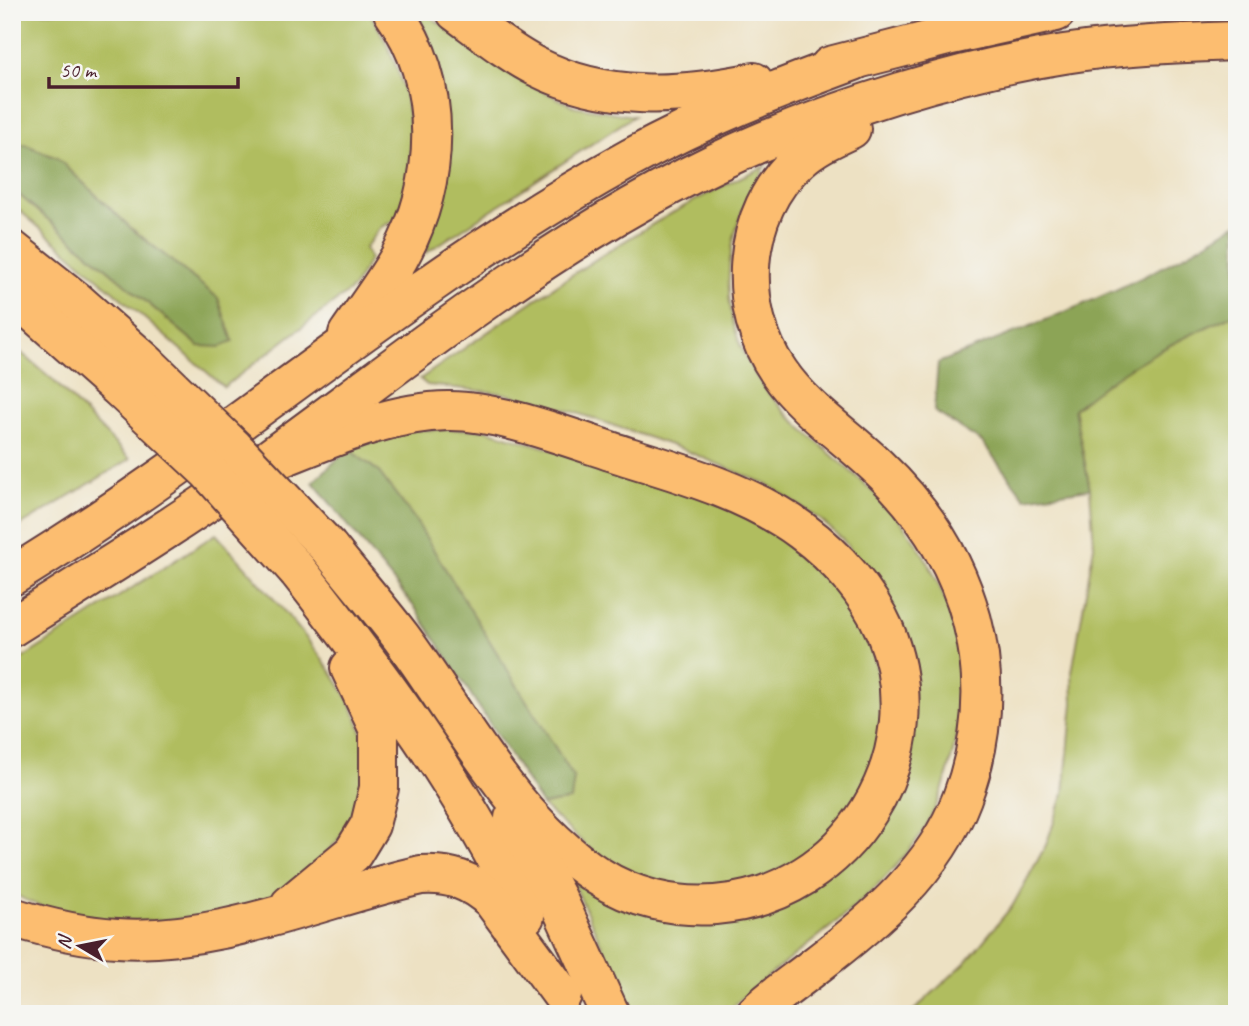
<svg xmlns="http://www.w3.org/2000/svg" width="1249" height="1026" viewBox="0 0 1249 1026" font-family="Caveat,sans-serif">
  <rect width="100%" height="100%" fill="#f6f6f2"/>
  <filter id="ink" filterUnits="userSpaceOnUse"><feTurbulence type="fractalNoise" baseFrequency=".0143" numOctaves="2"/><feDisplacementMap in="SourceGraphic" scale="14" xChannelSelector="R" yChannelSelector="G"/><feConvolveMatrix kernelMatrix="1 2 1 2 8 2 1 2 1" color-interpolation-filters="sRGB"/></filter>
  <filter id="wash" filterUnits="userSpaceOnUse"><feTurbulence type="fractalNoise" baseFrequency=".00686" numOctaves="4" result="noise"/><feDisplacementMap in="SourceGraphic" scale="28" xChannelSelector="R" yChannelSelector="G"/><feGaussianBlur stdDeviation="1.57" result="paint"/><feColorMatrix in="noise" values="0 0 0 0 0 0 0 0 0 0 0 0 0 0 0 0 0 1.4 0 .05"/><feComposite in="paint" operator="in"/></filter>
  <g filter="url(#wash)">
    <rect width="100%" height="100%" fill="#ede1c3"/>
    <!-- green -->
    <g fill="#b0bd5f" stroke="#7d6e45" stroke-width="2">
      <path d="M12 12H369C408 74 426 150 396 220L381 227 365 248 370 259 353 288 224 387 12 204V189L199 346 218 298 132 229 57 158 24 144 12 147Z"/>
      <path d="M417 12H423L527 83 573 106 634 116 426 253 445 177 439 66Z"/>
      <path d="M765 166C719 239 712 326 771 396 810 443 865 476 903 525 945 578 968 650 959 718 953 759 943 802 919 837 867 911 789 952 725 1014H633L569 873 672 919 879 827 885 597 843 540 821 520 768 485 682 449 571 411 502 393 427 385 420 379C532 302 641 221 765 166Z"/>
      <path d="M1237 313V1014H910L967 961 1013 905 1046 845 1064 793 1073 703 1072 672 1094 546 1090 489 1074 409C1118 365 1181 338 1237 313Z"/>
      <path d="M12 345 52 379 130 459 12 531Z"/>
      <path d="M483 429 667 484 739 512 792 543 825 572 870 636 885 712 866 788 819 848 752 884 677 889 605 863 542 805 394 495 378 471 348 449 410 430Z"/>
      <path d="M216 534C256 580 352 678 362 735 372 801 350 837 300 876 291 883 281 893 270 898 196 926 83 934 12 893V665Z"/>
    </g>
    <!-- forest -->
    <g fill="#8ca456" stroke="#6b6240" stroke-width="2">
      <path d="M24 144 57 158 132 229 218 298 233 341 220 347 199 346 12 189V147Z"/>
      <path d="M1237 223V313C1179 339 1122 367 1074 409L1090 489 1025 498 982 442 934 411 938 363C1040 322 1145 285 1237 223Z"/>
      <path d="M348 449 378 471 414 518 574 778 571 800 542 805 416 609 313 482Z"/>
    </g>
  </g>
  <g filter="url(#ink)">
    <g fill="none" stroke-linecap="round" stroke-linejoin="round">
      <defs>
        <g id="trunk">
          <path d="M456 12C482 31 509 53 537 67 606 102 680 97 754 82"/>
          <path d="M830 66 947 36 1056 12"/>
          <path d="M12 250 75 300 146 363"/>
          <path d="M12 293 117 386"/>
          <path d="M348 334C365 309 384 284 399 258 441 182 445 84 393 12"/>
          <path d="M260 466C319 444 383 412 448 411 501 410 577 441 629 457 688 475 752 494 802 531 836 556 868 592 885 631 936 755 848 895 715 905 675 908 632 898 598 876 511 819 461 718 401 637 378 607 353 578 329 548"/>
          <path d="M298 571C383 679 466 791 525 916"/>
          <path d="M12 576C225 447 412 278 631 158 702 119 777 89 854 61"/>
          <path d="M12 627C96 574 182 522 262 464 423 347 579 218 764 141 859 102 962 70 1064 54 1121 45 1179 43 1237 41"/>
          <path d="M514 818 557 898 610 1014"/>
          <path d="M290 905 353 853 370 825 379 788V730L350 668"/>
          <path d="M12 917C47 928 82 936 117 938 218 945 324 897 421 875 450 873 471 881 492 900L562 995"/>
          <path d="M755 1014C773 996 795 982 815 966 874 921 935 870 962 798 1007 676 971 555 878 467 846 436 804 409 779 372 735 309 740 212 799 160 814 146 832 138 851 129"/>
        </g>
      </defs>
      <!-- trunk casing -->
      <use href="#trunk" stroke="#623c42" stroke-width="42"/>
      <!-- trunk -->
      <use href="#trunk" stroke="#fcbd6f" stroke-width="38"/>
      <defs>
        <g id="trunk-bridge">
          <path d="M146 363 234 448 329 548"/>
          <path d="M117 386 208 471 298 571"/>
        </g>
      </defs>
      <!-- trunk-bridge casing -->
      <use href="#trunk-bridge" stroke="#623c42" stroke-width="42" stroke-linecap="butt"/>
      <!-- trunk-bridge -->
      <use href="#trunk-bridge" stroke="#fcbd6f" stroke-width="38"/>
    </g>
  </g>
  <!-- margin -->
  <rect width="1249" height="1026" fill="none" stroke="#f6f6f2" stroke-width="42"/>
  <!-- north arrow -->
  <g transform="translate(80 946) rotate(280)" stroke="#f6f6f2" stroke-width="5" paint-order="stroke">
  <path d="M0-5L12 26L0 18L-12 26Z" fill="#4a1f2b"/>
  <text y="-10" font-size="19" font-weight="bold" text-anchor="middle" fill="#4a1f2b">N</text>
  </g>
  <!-- scale -->
  <path d="M49 77v10h189v-10" fill="none" stroke="#4a1f2b" stroke-width="3.5"/>
  <text x="60" y="77" font-size="21" fill="#4a1f2b" stroke="#f6f6f2" stroke-width="5" paint-order="stroke">50 m</text>
</svg>
